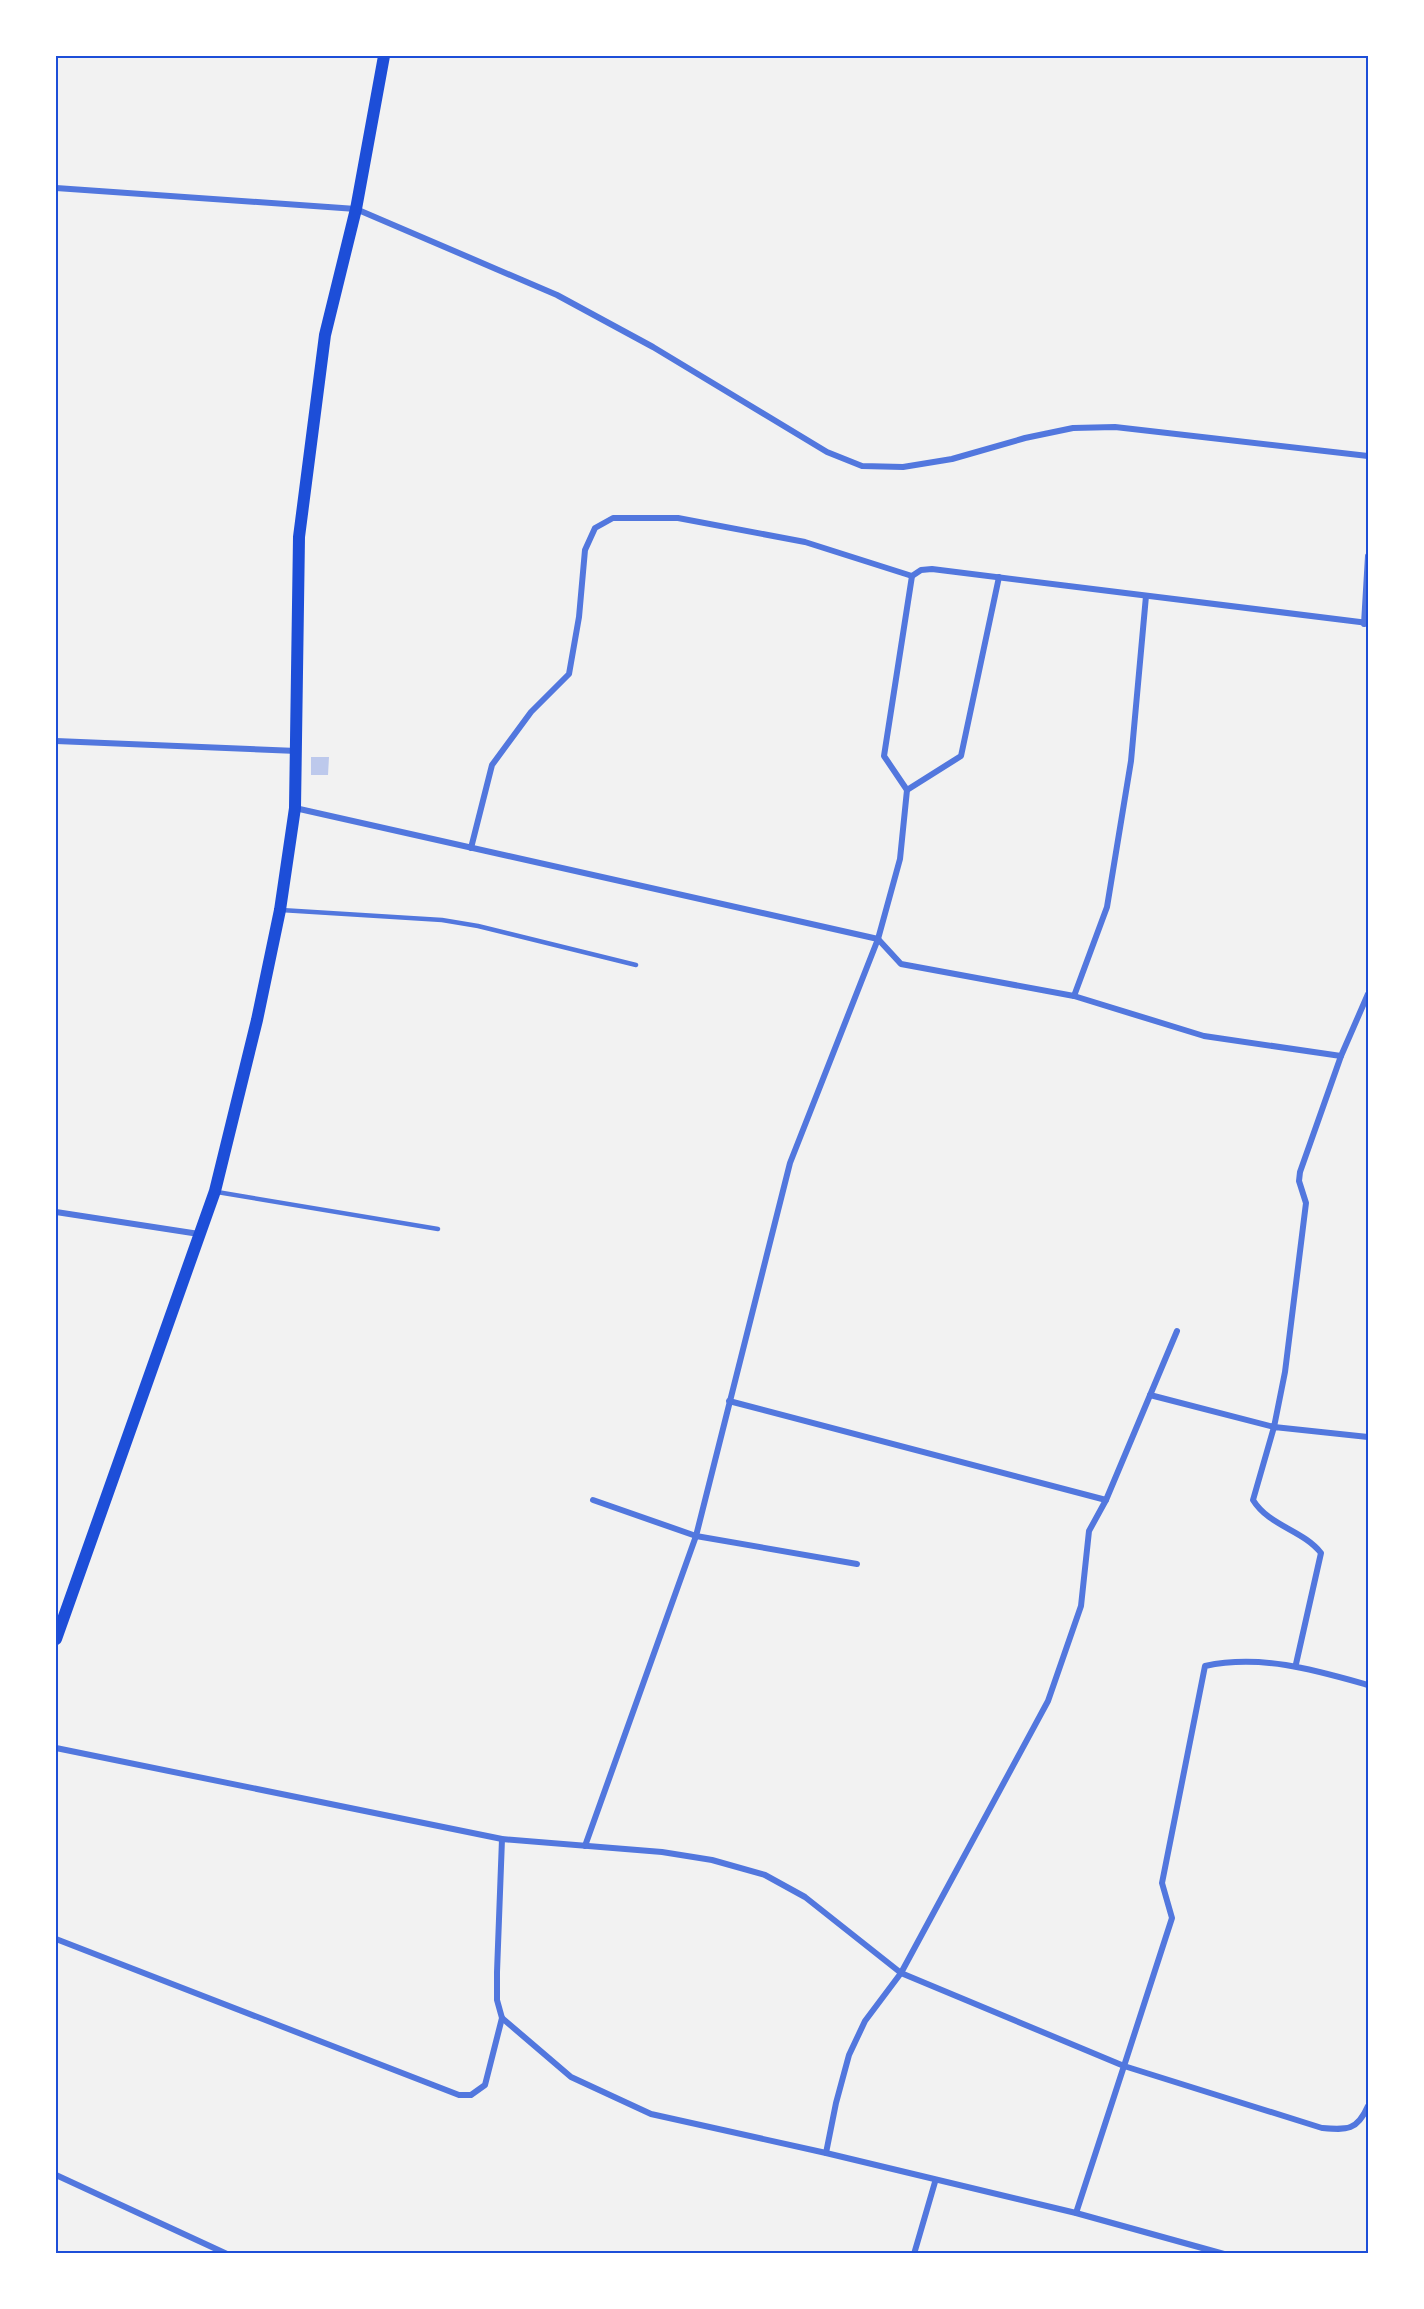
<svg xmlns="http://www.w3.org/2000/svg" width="1424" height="2309" viewBox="0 0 1424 2309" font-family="'DejaVu Sans',sans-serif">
  <rect width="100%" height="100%" fill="#f2f2f2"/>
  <!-- building -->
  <path fill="#bdc9ec" d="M311 757H329L328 775H311Z"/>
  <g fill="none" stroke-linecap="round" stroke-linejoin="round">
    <!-- service -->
    <g stroke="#5277de" stroke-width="4.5">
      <path d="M281 910 442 920 478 926 636 965"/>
      <path d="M217 1192 438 1229"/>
    </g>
    <!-- minor -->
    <g stroke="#5277de" stroke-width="6">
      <path d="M56 188 356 209 557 295 653 347 827 452 862 466 903 467 952 459 1025 438 1073 428 1115 427 1368 456"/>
      <path d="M1364 624 1368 556"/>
      <path d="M56 741 297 751"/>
      <path d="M907 790 961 756 999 577"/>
      <path d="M295 808 878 939"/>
      <path d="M471 848 492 765 531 712 569 674 579 617 585 550 595 528 613 518H678L805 542 912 576"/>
      <path d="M878 939 901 964 1074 996 1204 1036 1341 1056 1368 994"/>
      <path d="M1074 996 1107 907 1131 761 1146 596"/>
      <path d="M56 1212 199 1234"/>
      <path d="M1177 1331 1106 1500 1089 1531 1081 1606 1048 1701 901 1973 865 2021 849 2055 836 2103 826 2153 1076 2213 1224 2254"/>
      <path d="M1150 1395 1274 1427 1285 1372 1306 1203 1299 1181 1300 1172 1341 1056"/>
      <path d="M729 1401 1106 1500"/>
      <path d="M593 1500 696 1536 857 1564"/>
      <path d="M1296 1664 1321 1553C1303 1530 1269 1526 1253 1500L1274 1427 1368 1437"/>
      <path d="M1368 1685C1315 1670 1261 1654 1205 1666L1162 1883 1172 1918 1124 2066 1322 2128C1347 2130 1357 2131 1368 2106"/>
      <path d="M56 1748 502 1839 662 1852 712 1860 765 1875 805 1897 901 1973 1124 2066 1076 2213"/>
      <path d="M502 1839 497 1972V2000L502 2018 571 2077 651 2114 826 2153"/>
      <path d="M585 1846 696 1536 790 1163 878 939 900 859 907 790 884 756 912 576 921 570 932 569 1368 623"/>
      <path d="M56 1939 459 2095H471L485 2085 502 2018"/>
      <path d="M56 2175 227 2254"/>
      <path d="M914 2254 935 2182"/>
    </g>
    <!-- secondary -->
    <path stroke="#1d4ed8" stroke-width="12" d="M56 1639 215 1191 257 1020 280 910 295 808 299 537 325 335 356 209 384 56"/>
  </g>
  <!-- border -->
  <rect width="1424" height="2309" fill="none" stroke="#ffffff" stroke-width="114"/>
  <rect x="57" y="57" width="1310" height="2195" fill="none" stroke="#1d4ed8" stroke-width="2"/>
</svg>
